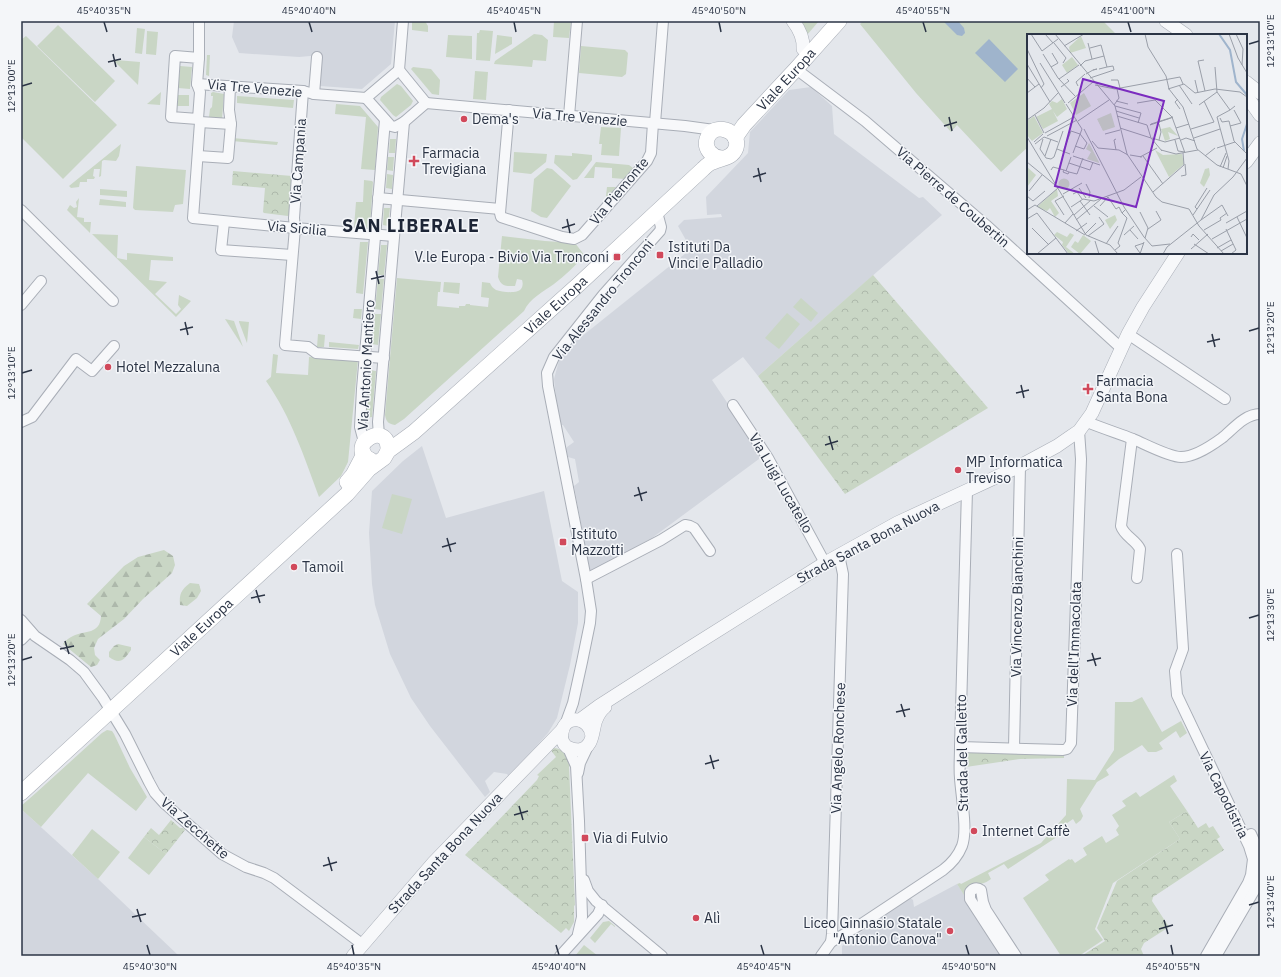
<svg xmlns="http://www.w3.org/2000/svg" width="1281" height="977" viewBox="0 0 1281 977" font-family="'IBM Plex Sans',sans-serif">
  <defs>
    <pattern id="forest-firs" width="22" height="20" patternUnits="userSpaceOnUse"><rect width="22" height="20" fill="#c9d6c5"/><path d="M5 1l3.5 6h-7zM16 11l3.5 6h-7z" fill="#adb8ab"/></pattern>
    <pattern id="park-crowns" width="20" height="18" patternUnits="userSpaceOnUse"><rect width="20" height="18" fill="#c9d6c5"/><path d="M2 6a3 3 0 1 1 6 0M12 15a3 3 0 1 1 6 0" fill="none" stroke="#adb8ab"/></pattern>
  </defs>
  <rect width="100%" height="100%" fill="#e4e7ec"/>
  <!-- built -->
  <g fill="#d2d6de">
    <path d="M234 21H395L391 64 362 89 320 86 321 55 299 57 239 53 232 37Z"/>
    <path d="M811 87 832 106 834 134 919 198 923 197 942 215 758 376 743 357 712 380 763 456 652 538 590 572 574 486 579 482 575 459 568 457 566 449 567 447 574 442 563 425H561L556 398 554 379 560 357 566 349 691 249 678 226 684 220 722 217 721 214 707 215 706 197 748 153 750 132 789 90Z"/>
    <path d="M422 446 446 518 544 491 562 581 578 592V623L570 665 557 718 548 733 509 777 507 774 494 772 485 781 490 792 485 797 430 726 411 698 390 654 375 605 372 584 369 533 372 491 403 461Z"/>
    <path d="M21 809 98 879 179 956H21Z"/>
    <path d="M957 884 1004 956H842V946L909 897 913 900 914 907Z"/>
  </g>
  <!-- grass -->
  <g fill="#c9d6c5">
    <path d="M412 21H425L428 26V32L412 30Z"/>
    <path d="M554 21H571L569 38 553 37Z"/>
    <path d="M799 21H819L807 35Z"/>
    <path d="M863 21H1103L1117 35H1028V147L1001 172 957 125 951 132 916 93 860 24Z"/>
    <path d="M58 25 115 81 95 102 37 46Z"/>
    <path d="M137 28 145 29 142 54 135 53Z"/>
    <path d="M480 30 493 31 490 61 476 60 477 33H479Z"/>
    <path d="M147 31 158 32 156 55 146 54Z"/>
    <path d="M534 34 542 35 548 40 546 61 533 60 532 67 494 64 495 61Z"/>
    <path d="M448 35 472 36V59L446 57Z"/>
    <path d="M497 35 512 37V44L495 54Z"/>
    <path d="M26 36 117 125 63 179 21 137V40Z"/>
    <path d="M581 46 625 50 628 53 626 74 622 77 579 73Z"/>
    <path d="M207 55H210L209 76 206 75Z"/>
    <path d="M116 60 140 62 138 85 115 62Z"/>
    <path d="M180 66 192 67 190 89 178 88Z"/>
    <path d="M413 67 431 69 440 80 439 95 432 94 411 69Z"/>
    <path d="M475 71 488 72 486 100 473 99Z"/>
    <path d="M397 84 401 86 413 101 411 105 396 117 393 115 380 100 381 97Z"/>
    <path d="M161 92 160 105 147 104Z"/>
    <path d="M213 92 224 94 222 119 209 117 210 109 212 107 213 96H211V93Z"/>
    <path d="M177 95H189V106H176Z"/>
    <path d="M237 96 294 100 293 108 237 103Z"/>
    <path d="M336 104 360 106 378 127 375 170 361 169 366 117 335 114Z"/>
    <path d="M601 127 621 128 619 156 601 155 602 144H599Z"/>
    <path d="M232 138 278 142 277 145 232 141Z"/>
    <path d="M390 139H396L395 153H389Z"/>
    <path d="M121 144 119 156 116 161 104 160 102 161 101 176 99 177 100 169H94L93 176 95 177 94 179H87V182H80L79 187 71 188 69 186Z"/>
    <path d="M514 152 547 154 546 162 531 174 513 172Z"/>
    <path d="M572 153 592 155V160L577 179 573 180 554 163 555 155 572 156Z"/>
    <path d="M388 157H394L393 171 387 170Z"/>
    <path d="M596 162 629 165 633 168 624 179 612 178V168L595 167 594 178H584Z"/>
    <path d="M136 166 186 170 183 204 175 205 173 212 135 210 133 208Z"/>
    <path d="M547 168 552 169 571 186 547 218 541 217 531 211 534 179Z"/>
    <path d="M387 174 393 175 392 189 386 188Z"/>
    <path d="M364 180 372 181 373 182 370 226 368 228 354 227 356 202H363Z"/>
    <path d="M607 187H616L608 198 606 196Z"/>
    <path d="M100 189 127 191V197L100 195Z"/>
    <path d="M79 198 77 217 84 218V222H91L90 233 67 210 70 205 74 208 77 207 76 202Z"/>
    <path d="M100 199 126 202V207L99 205Z"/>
    <path d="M384 208H390L388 226 383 225Z"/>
    <path d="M92 234 118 235 117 258 127 260V253L173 257V261L151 260 149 280 167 282 155 294 176 314 181 309 178 305 179 295 191 301 176 317Z"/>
    <path d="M502 236 545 241 575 243 585 256C575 265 565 276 554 284 544 291 529 299 524 311L404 419 395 425C388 424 386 421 385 415L397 278 441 282 440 292H438L437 306 459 308V306H465L466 304H470V305L488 307 489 298 481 297 482 282 490 283C491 286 493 288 496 290 502 292 517 294 521 289 523 286 523 283 522 280L517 279 515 286C507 286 501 287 498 277Z"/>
    <path d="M360 242H368L363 294 356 293Z"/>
    <path d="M381 245H387L384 275H378Z"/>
    <path d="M378 279H384L381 310 375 309Z"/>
    <path d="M444 282 460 283 459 294 443 292Z"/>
    <path d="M801 298 818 313 811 322 793 307Z"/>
    <path d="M354 309H362L361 319 353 318Z"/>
    <path d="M787 313 800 324 779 349 765 338Z"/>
    <path d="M375 314H381L378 345 372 344Z"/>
    <path d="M225 319 234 321 243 347Z"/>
    <path d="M239 321 249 322 247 343 239 322Z"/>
    <path d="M318 334 325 335 324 347H317Z"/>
    <path d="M329 342 359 345 358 349 329 347Z"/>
    <path d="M273 354 278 355 276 373 308 375 309 357 358 360 348 462 341 476 319 497C304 456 291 417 266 381L271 377Z"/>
    <path d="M370 370 376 371 372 417 366 418Z"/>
    <path d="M392 494 412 499 402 534 382 528Z"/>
    <path d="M1142 697 1162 732 1181 721 1187 733 1180 738 1176 731 1159 743 1163 749 1156 752H1148L1142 745 1119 759 1106 770 1109 775 1097 782 1080 809 1083 816 1081 820 1076 824 1073 819 1060 828 1063 833 1008 869 1004 864 988 873 991 879C988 881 985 883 981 884 974 885 970 882 966 890L969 903 957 884 960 883 961 884 1041 843 1066 815 1067 779 1095 780 1114 750 1115 702H1132Z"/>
    <path d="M107 730 112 731 114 734 130 768 147 797 136 811 88 773 41 827 21 809V806L37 792 102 733Z"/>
    <path d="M1174 775 1177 781 1170 786 1187 811 1169 822 1180 839 1113 883 1095 929 1103 940 1079 956H1061L1023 898 1049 880 1045 875 1069 859 1070 860 1072 859 1075 863 1087 855 1083 848 1102 836 1106 843 1119 835 1116 830 1119 826 1112 815 1126 806 1122 801 1136 792 1140 797Z"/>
    <path d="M92 829 120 852 98 879 72 855Z"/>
    <path d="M144 837 166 854 149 875 128 858Z"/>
    <path d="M609 921 615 926V927L611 924 595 943 590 938 603 922Z"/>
    <path d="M584 945 598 956H575Z"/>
  </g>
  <!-- forest -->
  <g fill="url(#forest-firs)">
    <path d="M164 550 173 556 175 565 172 573 143 599 124 619 98 639 94 648 95 655 100 660 97 665 91 667 63 644C66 640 69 638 73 636 85 630 100 635 101 616L87 604 124 566 138 557Z"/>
    <path d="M190 583 199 584 201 591 197 598 187 606 180 605C179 594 181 590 190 583Z"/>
    <path d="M118 644 131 647V650C124 660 120 665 109 657V652L114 646Z"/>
  </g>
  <!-- park -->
  <g fill="url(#park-crowns)">
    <path d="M233 171 292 176 289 215 288 216 264 213 263 212 265 188 232 185Z"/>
    <path d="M873 275 988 408 845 494 758 376Z"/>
    <path d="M553 748C564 748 567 757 572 766H569L575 905 574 906V922L569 931 566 928 561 933 465 855 537 780 539 776 537 775 556 757 550 749Z"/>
    <path d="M967 752 1064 753V758L1020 759 966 767V754Z"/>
    <path d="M1187 811 1198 828 1206 823 1209 828 1213 826 1220 837 1217 839 1224 850 1153 897 1152 901 1169 927 1144 943 1141 949 1144 956H1083V955L1105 941 1097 928 1117 881 1180 839 1169 822Z"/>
    <path d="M171 820 180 828H183L185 830 166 854 144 837 151 828 159 835Z"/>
  </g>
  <!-- water -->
  <g fill="#9fb4cc">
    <path d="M943 21H958L964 28 965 33 962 36 957 35Z"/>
    <path d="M989 39 1018 69 1005 82 975 53Z"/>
  </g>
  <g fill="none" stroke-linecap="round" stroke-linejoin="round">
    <defs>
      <g id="minor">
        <path d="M175 56 199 58 197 84 200 92 198 119 171 117Z"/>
        <path d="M199 58V21"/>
        <path d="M796 69 865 121 986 225 1121 348"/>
        <path d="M399 70 403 21"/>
        <path d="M399 70 426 103"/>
        <path d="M197 84 303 91 314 94 366 98"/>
        <path d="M303 91 294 218 295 228 285 345 308 347 316 353 384 358"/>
        <path d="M314 94 317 57"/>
        <path d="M366 98 391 126 395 127 404 122 426 103"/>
        <path d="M366 98 399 70"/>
        <path d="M426 103 685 126 714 130"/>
        <path d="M509 110 500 213 501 217 562 237 574 239 582 235 647 161 651 153 653 123"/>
        <path d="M569 116 577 21"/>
        <path d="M198 119 200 122 193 218 295 228 394 236"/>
        <path d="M200 122 231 124"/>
        <path d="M655 123 663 21"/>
        <path d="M198 156 228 158 231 124 229 110 230 86"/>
        <path d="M378 198 500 209"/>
        <path d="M21 210 113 301"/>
        <path d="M224 222 221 250 292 255"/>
        <path d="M21 305 41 281"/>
        <path d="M1128 334 1225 399"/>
        <path d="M733 405 768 458 825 563"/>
        <path d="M21 422 32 417 76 359 92 371 114 346"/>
        <path d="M1087 422C1102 428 1117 433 1133 439 1145 444 1169 457 1181 457 1195 457 1211 446 1222 438 1233 429 1245 414 1260 414"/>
        <path d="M379 436 378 422 404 122"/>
        <path d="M1132 439 1121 526C1124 536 1136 540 1140 549L1137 578"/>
        <path d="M364 442 360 427 362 389 385 120"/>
        <path d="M1177 554 1183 649 1175 671 1177 695 1249 846 1253 859 1251 875 1248 883 1206 956"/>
        <path d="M586 579 661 540 685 525 690 526 694 528 710 551"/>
        <path d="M21 620 35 636 70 660 84 672 103 698 125 734 149 782 155 793 164 803 222 854 246 867 264 873 274 878 362 944"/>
        <path d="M21 640 30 631 25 629"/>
        <path d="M565 725 573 703 582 662 590 623 591 611 586 579 548 386 547 373 554 357 603 295 660 231 661 227 657 212"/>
        <path d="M960 747 1063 750 1067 749 1071 743 1081 459 1079 431"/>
        <path d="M568 748 576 766 579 821 582 917 578 934"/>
        <path d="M1014 748 1020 466"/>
        <path d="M578 773 580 763 589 744"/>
        <path d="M1251 834 1258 850 1260 862"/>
        <path d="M584 880 588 891 596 901 662 956"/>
        <path d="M831 942 832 934 843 574 839 555"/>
        <path d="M560 956 598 914 602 905"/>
        <path d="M821 956 831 942 863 923 943 870C951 864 958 856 962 846 968 830 961 796 960 778 959 768 960 758 960 747L967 490"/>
        <path d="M1007 956 970 899V892C973 888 977 887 981 890L983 902 986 910 1016 956"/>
        <path d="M1216 956 1254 891 1259 879 1260 870"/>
      </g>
      <g id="tertiary">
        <path d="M793 21C800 30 804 38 803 49"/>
        <path d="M1166 21 1186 35"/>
        <path d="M1246 82 1260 93"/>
        <path d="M1246 95 1260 115"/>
        <path d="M1246 162 1260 143"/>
        <path d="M580 720 599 706 688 649 825 563 897 523 1020 466 1057 446 1070 437 1079 431 1092 413 1128 334 1143 307 1178 253"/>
        <path d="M592 736C590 716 564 714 562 733 561 738 563 744 567 747 571 749 575 750 579 750 594 748 592 730 596 720 598 715 601 710 605 707"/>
        <path d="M353 956 434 862 562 730"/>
      </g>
      <g id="secondary">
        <path id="s1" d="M735 138 744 125 796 69 839 21"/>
        <path d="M371 460C343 447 389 417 388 451"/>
        <path d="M347 482 353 475 364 454"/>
        <path id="s2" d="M21 793 347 494 369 469 384 458 388 451 414 432 579 284 703 169C706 166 709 163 713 162 721 158 732 159 736 148 741 130 713 121 707 139 704 149 712 157 721 158"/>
      </g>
    </defs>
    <!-- minor casing -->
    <use href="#minor" stroke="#a9aeb7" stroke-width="12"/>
    <!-- tertiary casing -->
    <use href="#tertiary" stroke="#a9aeb7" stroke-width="14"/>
    <!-- secondary casing -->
    <use href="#secondary" stroke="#a9aeb7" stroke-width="16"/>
    <!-- minor -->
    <use href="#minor" stroke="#f7f8fa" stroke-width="10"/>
    <!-- tertiary -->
    <use href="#tertiary" stroke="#f7f8fa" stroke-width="13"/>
    <!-- secondary -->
    <use href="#secondary" stroke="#fff" stroke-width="15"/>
  </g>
  <!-- ticks -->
  <path fill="none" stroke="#2b3445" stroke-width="1.5" d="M104 22 107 32M309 22 312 32M514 22 516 32M719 22 721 32M923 22 926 32M1128 22 1131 32M1249 44 1259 41M113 54 116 67M108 62 121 59M22 86 32 83M949 117 952 131M944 126 957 122M758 168 761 182M753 177 766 173M567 219 570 233M562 228 575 224M376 271 379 284M371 279 384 276M185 322 188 335M180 330 193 327M1249 331 1259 328M1212 334 1215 347M1207 342 1220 339M22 373 32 370M1021 385 1024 398M1016 393 1029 390M829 436 833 450M825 445 838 441M638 487 642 501M634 496 647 492M447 538 451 552M442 547 456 543M256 590 260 603M251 598 265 595M1249 618 1259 615M65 641 69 654M60 649 74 646M1092 653 1096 666M22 660 32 657M1087 661 1101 658M901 704 905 717M896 712 910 709M710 755 714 769M705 764 719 760M519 806 523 820M514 815 528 811M328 857 332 871M323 866 337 862M1249 905 1259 902M137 909 141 922M132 917 146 914M1164 920 1168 934M1159 929 1173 925M147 945 150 955M352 945 354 955M556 945 559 955M761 945 764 955M966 945 969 955M1171 945 1173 955"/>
  <!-- markers -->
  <g fill="#d1495b" stroke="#f4f6f9" stroke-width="1.5">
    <circle cx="464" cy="119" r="4"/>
    <path d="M412 155h4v4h4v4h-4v4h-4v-4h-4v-4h4z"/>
    <rect x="656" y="251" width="8" height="8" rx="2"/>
    <rect x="613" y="253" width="8" height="8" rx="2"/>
    <circle cx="108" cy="367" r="4"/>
    <path d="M1086 383h4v4h4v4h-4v4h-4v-4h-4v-4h4z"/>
    <circle cx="958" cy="470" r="4"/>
    <rect x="559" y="538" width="8" height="8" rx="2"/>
    <circle cx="294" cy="567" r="4"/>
    <circle cx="974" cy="831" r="4"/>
    <rect x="581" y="834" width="8" height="8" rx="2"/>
    <circle cx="696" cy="918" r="4"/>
    <circle cx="950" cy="931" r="4"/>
  </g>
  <g text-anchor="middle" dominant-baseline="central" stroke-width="3" stroke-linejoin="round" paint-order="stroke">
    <!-- street labels -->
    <g font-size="14" fill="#2b3445" stroke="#f4f6f9">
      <text stroke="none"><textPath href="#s1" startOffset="78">Viale Europa</textPath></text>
      <text transform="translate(255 88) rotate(5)">Via Tre Venezie</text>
      <text transform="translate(580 117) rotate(5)">Via Tre Venezie</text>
      <text transform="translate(298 161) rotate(-86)">Via Campania</text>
      <text transform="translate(619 191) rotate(-50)">Via Piemonte</text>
      <text transform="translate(953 197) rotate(41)">Via Pierre de Coubertin</text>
      <text transform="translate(297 228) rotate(5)">Via Sicilia</text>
      <text transform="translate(603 300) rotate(-51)">Via Alessandro Tronconi</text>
      <text stroke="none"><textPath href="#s2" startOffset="725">Viale Europa</textPath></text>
      <text transform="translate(366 365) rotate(-87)">Via Antonio Mantiero</text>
      <text transform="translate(781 483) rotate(60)">Via Luigi Lucatello</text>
      <text transform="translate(868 542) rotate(-28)">Strada Santa Bona Nuova</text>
      <text transform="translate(1017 607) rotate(-89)">Via Vincenzo Bianchini</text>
      <text stroke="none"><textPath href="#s2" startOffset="245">Viale Europa</textPath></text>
      <text transform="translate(1074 644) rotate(-88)">Via dell'Immacolata</text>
      <text transform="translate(838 748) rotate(-88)">Via Angelo Ronchese</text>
      <text transform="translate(962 753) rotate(-91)">Strada del Galletto</text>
      <text transform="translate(1224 795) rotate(64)">Via Capodistria</text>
      <text transform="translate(195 828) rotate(41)">Via Zecchette</text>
      <text transform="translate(445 853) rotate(-47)">Strada Santa Bona Nuova</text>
    </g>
    <!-- poi labels -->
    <g font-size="14" fill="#2b3445" stroke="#f4f6f9" text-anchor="start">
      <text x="472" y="119">Dema's</text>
      <text x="422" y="153">Farmacia<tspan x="422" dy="16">Trevigiana</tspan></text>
      <text x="668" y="247">Istituti Da<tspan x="668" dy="16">Vinci e Palladio</tspan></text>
      <text x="609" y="257" text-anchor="end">V.le Europa - Bivio Via Tronconi</text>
      <text x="116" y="367">Hotel Mezzaluna</text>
      <text x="1096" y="381">Farmacia<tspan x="1096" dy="16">Santa Bona</tspan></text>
      <text x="966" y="462">MP Informatica<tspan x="966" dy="16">Treviso</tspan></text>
      <text x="571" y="534">Istituto<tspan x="571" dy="16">Mazzotti</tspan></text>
      <text x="302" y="567">Tamoil</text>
      <text x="982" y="831">Internet Caffè</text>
      <text x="593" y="838">Via di Fulvio</text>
      <text x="704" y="918">Alì</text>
      <text x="942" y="923" text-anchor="end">Liceo Ginnasio Statale<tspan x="942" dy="16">"Antonio Canova"</tspan></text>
    </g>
    <!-- district labels -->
    <g font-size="18" font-weight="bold" letter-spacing="1" fill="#1d2536" stroke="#f4f6f9">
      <text x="411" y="225">SAN LIBERALE</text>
    </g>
  </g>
  <!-- overview -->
  <g transform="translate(1027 34)">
    <rect width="220" height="220" fill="#e4e7ec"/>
    <path d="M54 2 59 14 43 19 42 13ZM45 23 51 31 40 39 35 31ZM57 59 64 72 49 81 43 69ZM35 65 40 75 30 83 26 77 31 87 16 95 9 83 25 75 22 70 25 67 30 69ZM7 82 16 99 5 107 0 101V87ZM143 93 151 102 141 98 143 105 138 107 134 95ZM62 109 72 128V129L60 125 64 118 59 115ZM31.5 150a5.5 5.5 0 1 1 11 0a5.5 5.5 0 1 1-11 0ZM30 155 31 162 24 167 32 179 28 183 23 174 20 177 10 173ZM88 181 90 186 83 195 78 186ZM56 201 64 207 53 220 44 213 48 207 51 209Z" fill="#c9d6c5"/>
    <path d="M182 134 183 141 177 153 173 149 178 135Z" fill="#c9d6c5"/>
    <path d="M84 79 88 93 76 97 70 85ZM128 116 136 121 155 120 157 130 142 143ZM0 133 9 141 0 153ZM30 198 40 203 43 199 47 201 39 213 48 220H42L35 211 36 208 27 201Z" fill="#c9d6c5"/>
    <path fill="none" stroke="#9fb4cc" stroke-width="2" d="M192 0 203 16 209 48 220 61M217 117 215 105 220 90"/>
    <path fill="none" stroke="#9a9fa9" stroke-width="1" d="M4 0 15 17 31 5M18 0 26 9M28 0 88 72 100 120 129 163 135 168 162 175 172 192 197 220M118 0 121 13 139 42 142 55 156 73 170 115 190 131 214 140M202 0 211 24 220 39M209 0 216 15 215 31M27 9 39 24 36 29M61 9 65 25M37 12 57 0M63 14 74 11 77 22M0 15 17 50 14 54M16 20 31 44 48 62M177 26 171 27 178 57M13 29 38 69M0 30 23 68M53 32 58 27 77 22 80 33 72 35M24 33 31 29 25 19M59 40 66 36 70 35 66 36M0 44 8 53M63 44 87 36 86 32 80 33M32 45 52 31M84 46H91L93 54M168 46 171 59M68 51 88 55 153 43 156 50M152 51 165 70M51 52 49 48 58 40M34 53 42 47 40 45M141 55 157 50 168 59 188 55 213 58 220 63M190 58 203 76 208 72M0 59 12 50M151 65 148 68 153 75M89 67 101 70M41 69 66 48M110 69 128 66 145 83 158 119M39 70 55 95M87 71 92 64 90 55M172 71 190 58 188 33M88 72 114 79 111 89M89 77 112 84M8 81 17 99M90 82 120 91 124 104 135 117M146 83 144 84 123 91 124 90ZM193 84 195 88 202 87 207 107 220 120M0 86 17 74 31 59M51 87 82 66M132 90 134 98 132 106M203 92 214 89 207 76M93 94 124 104M149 94 162 90M57 95 97 173 117 203 125 212 143 210M164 95 187 88 177 67M18 99 45 84 46 81M78 100 93 96M20 102 50 86M0 103 59 201 83 211 91 220M125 104 138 108 153 104M167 104 193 95M16 105 13 115 19 124 24 125 27 123 36 97M148 106 151 117 158 118M154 106 159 104 168 107M65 107 71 114 92 116 101 121M7 108 16 100M8 110 17 103 31 108M48 112 57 115 60 109 53 100M190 114 208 108M30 115 43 120M89 116 87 106 89 105M134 116 149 120 171 116M36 118 44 97 53 100M46 119 55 95M103 121 115 123M18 122 24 105M46 122 73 131M116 122 136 150M178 122 188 114M113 123 130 114M0 128 28 151M42 129 63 136 66 128M193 133 199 119M196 134 200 122M201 135 202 127 190 83 203 76M24 136 26 133 37 136M37 136 42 138 41 140 36 138ZM39 137 44 123M42 138 50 140 56 124M214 140 220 152M154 142 159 141 158 130M59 150 63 158 62 164M52 154 59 164M2 157 15 141M126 158 157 131 156 119M36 160 55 149M46 160 50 158 55 165M0 162 6 167 18 157M37 162 28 167 37 181M53 167 63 181M10 172 31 154M67 172 81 183M73 172 81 163 89 175 92 173 95 179 98 176M44 173 56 165 67 167 97 156 114 143M170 175 168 173 180 154M0 176 8 171 58 201M113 178 121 194 118 204M47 181 64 166M166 181 183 156M210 183 220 204M0 185 10 179 41 220M49 186 74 165M174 186 195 171 201 182M38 189 46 180M199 189 220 177M5 194 22 211M121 195 134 186 129 177M199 195 209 216 204 220M103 196 111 205M177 196 194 186 193 184 200 179M49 197 60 189M58 200 69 189M97 201 107 192M61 202 77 190 72 183M164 203 166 200 172 206M185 205 220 185M68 207 72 220M79 210 91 192M167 210 182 220M190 214 204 206M164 215 181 200M88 216 93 212 91 209 100 184 95 179M194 217 206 210M113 219 108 212 117 209M10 220 29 204M113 220 117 208M136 220 140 213 174 186 187 161 206 143 220 124"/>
    <path fill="#7b2cbf" fill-opacity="0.15" stroke="#7b2cbf" stroke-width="2" d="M56 45 137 67 109 173 28 152Z"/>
    <rect width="220" height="220" fill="none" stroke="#2b3445" stroke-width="2"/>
  </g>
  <!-- border -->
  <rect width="1281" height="977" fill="none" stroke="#f4f6f9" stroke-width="44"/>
  <rect x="22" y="22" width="1237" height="933" fill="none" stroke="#2b3445" stroke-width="1.5"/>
  <g font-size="10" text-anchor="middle" fill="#2b3445">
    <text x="104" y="14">45°40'35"N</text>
    <text x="309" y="14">45°40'40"N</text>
    <text x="514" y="14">45°40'45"N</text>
    <text x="719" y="14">45°40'50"N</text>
    <text x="923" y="14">45°40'55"N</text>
    <text x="1128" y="14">45°41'00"N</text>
    <text transform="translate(1270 41) rotate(-90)" y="4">12°13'10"E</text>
    <text transform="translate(11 86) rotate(-90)" y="4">12°13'00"E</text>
    <text transform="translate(1270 328) rotate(-90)" y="4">12°13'20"E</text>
    <text transform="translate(11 373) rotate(-90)" y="4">12°13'10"E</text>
    <text transform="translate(1270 615) rotate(-90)" y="4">12°13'30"E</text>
    <text transform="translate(11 660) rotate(-90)" y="4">12°13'20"E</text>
    <text transform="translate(1270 902) rotate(-90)" y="4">12°13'40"E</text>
    <text x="150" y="970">45°40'30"N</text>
    <text x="354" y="970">45°40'35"N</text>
    <text x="559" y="970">45°40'40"N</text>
    <text x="764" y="970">45°40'45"N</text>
    <text x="969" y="970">45°40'50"N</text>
    <text x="1173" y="970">45°40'55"N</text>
  </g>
</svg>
